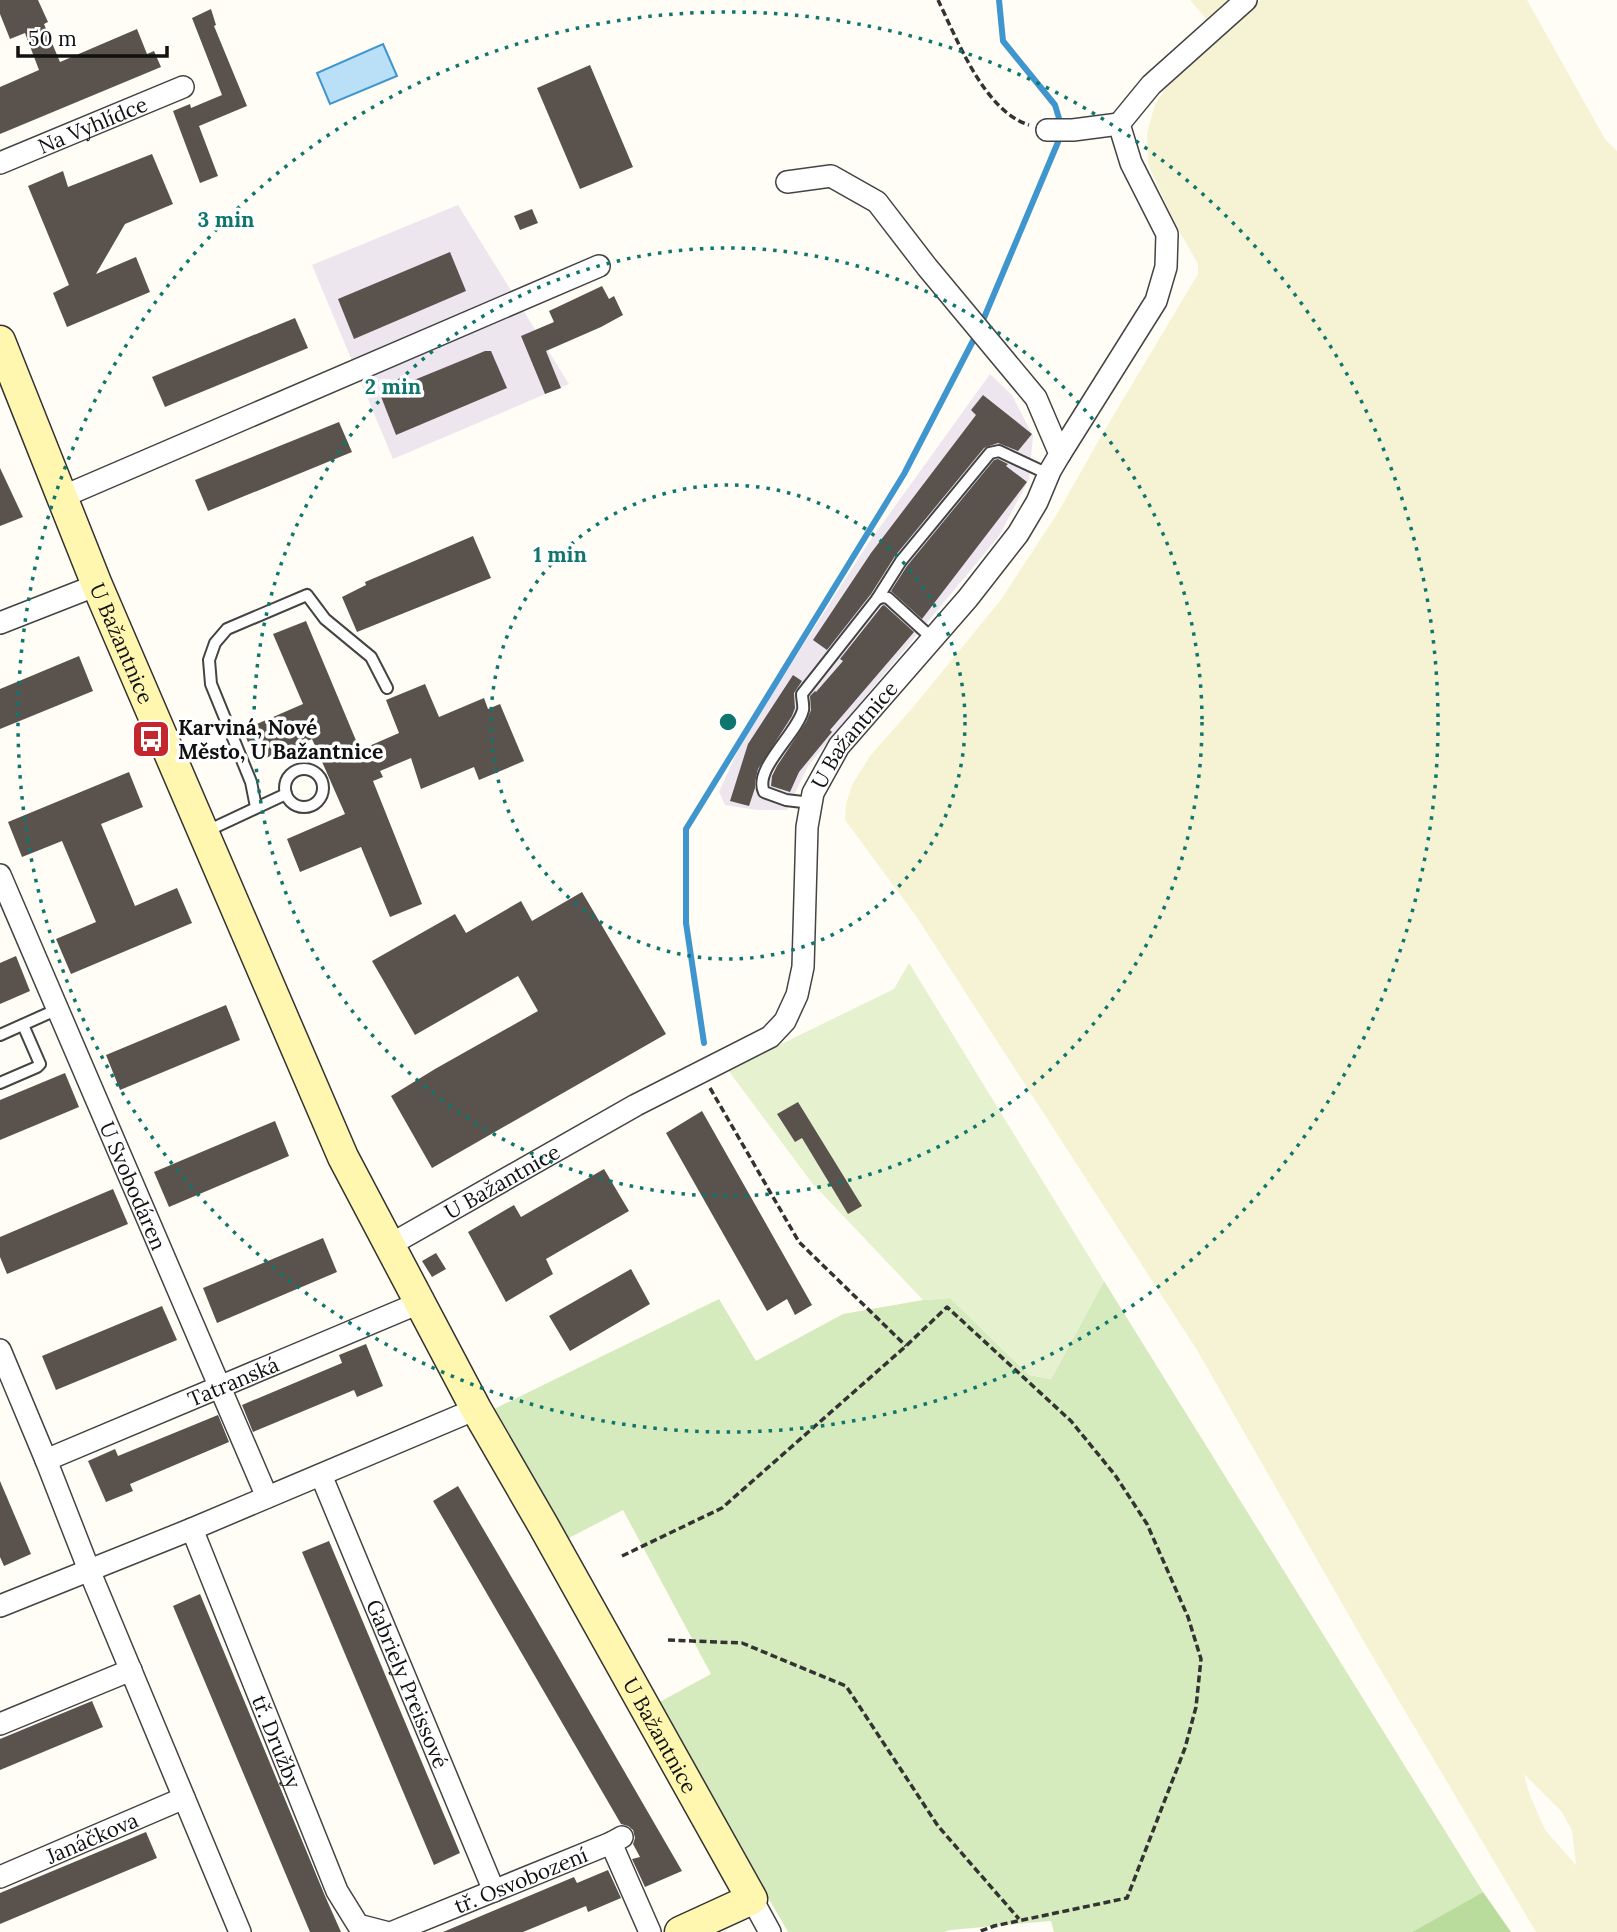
<svg xmlns="http://www.w3.org/2000/svg" width="1617" height="1932" viewBox="0 0 1617 1932" font-family="Lora,serif">
  <rect width="100%" height="100%" fill="#fffdf5"/>
  <!-- industrial -->
  <g fill="#eee6ef">
    <path d="M458 205 569 384 393 459 312 265Z"/>
    <path d="M990 374 1012 395 1033 436 1029 479 999 536 808 766 787 810H757L725 805 719 792 742 741 867 545Z"/>
  </g>
  <!-- farmland -->
  <g fill="#f6f3d4" fill-rule="evenodd">
    <path d="M1190 0H1233L1215 17 1207 20Z"/>
    <path d="M1261 0H1527L1605 139 1617 151V1932H1536L1367 1647 1197 1350 916 916 845 820 846 804 852 785 870 756 914 706 1000 601 1057 514 1103 433 1198 274V264L1174 222 1148 164 1147 133 1155 104 1166 88ZM1524 1774 1562 1812 1572 1831 1576 1865 1545 1830 1529 1793Z"/>
  </g>
  <!-- green -->
  <path fill="#d5ebbd" d="M1104 1281 1483 1892 1412 1932H1054L1051 1921 950 1930 944 1932H788L656 1704 711 1674 623 1510 567 1539 494 1409 719 1299 756 1361 843 1314 923 1300 950 1298 1029 1375 1051 1379Z"/>
  <!-- forest -->
  <path fill="#b9dc9c" d="M1483 1892 1511 1932H1412Z"/>
  <!-- pitch -->
  <path fill="#e6f2cf" d="M909 963 1104 1281 1051 1379 1029 1375 950 1298 923 1300 812 1183 728 1070 894 989Z"/>
  <!-- water -->
  <path fill="#b9e0f7" stroke="#3f96cf" stroke-width="2" d="M383 44 397 76 330 104 317 73Z"/>
  <g fill="none" stroke-linecap="round" stroke-linejoin="round">
    <!-- stream -->
    <g stroke="#3f96cf" stroke-width="6">
      <path d="M999 0 1003 41 1055 105 1061 125"/>
      <path d="M981 325 1061 135"/>
      <path d="M704 1043 686 923V829L904 474 976 335"/>
    </g>
  </g>
  <!-- building -->
  <g fill="#5a524d">
    <path d="M0 0H38L48 22 44 24 60 62 137 29 147 54 154 51 161 67 0 134V87L39 70 25 33 10 39 0 14Z"/>
    <path d="M211 9 216 25 214 26 247 106 199 126 218 176 200 183 173 111 190 104 191 108 222 95 192 18Z"/>
    <path d="M590 65 633 167 580 189 537 88Z"/>
    <path d="M152 154 173 204 125 224 96 274 136 257 150 292 67 327 53 293 69 285 28 186 63 171 68 187Z"/>
    <path d="M532 209 538 223 520 230 514 216Z"/>
    <path d="M450 252 466 291 354 339 338 299Z"/>
    <path d="M602 286 609 299 614 296 623 315 601 327 546 351 561 388 545 394 521 336 554 322 549 311Z"/>
    <path d="M295 318 308 348 165 407 152 377Z"/>
    <path d="M485 351H491L507 388 396 435 380 394Z"/>
    <path d="M983 395 1032 434 1018 451 998 443 984 448 895 556 871 594 827 650 813 640 871 553 976 415 971 410Z"/>
    <path d="M339 422 352 452 208 511 195 480Z"/>
    <path d="M998 459 1008 464 1006 466 1027 482 922 619 891 591 907 566 994 460Z"/>
    <path d="M0 468 23 517 0 526Z"/>
    <path d="M473 536 491 578 357 632 342 597 366 585 365 582Z"/>
    <path d="M884 605 914 632 830 730 832 732 799 772 790 792 771 786 772 776 777 766 806 722 811 710 810 696 815 691 816 692 843 661 840 659 882 606Z"/>
    <path d="M306 621 360 750 399 733 386 700 425 684 439 717 484 698 488 709 500 704 524 761 479 780 474 767 421 789 411 758 380 771 383 777 373 781 422 904 390 917 361 847 300 872 287 839 345 814 312 739 256 762 243 730 303 704 273 634Z"/>
    <path d="M79 656 93 691 0 729V689Z"/>
    <path d="M793 675 802 681 794 693 795 708 792 716 758 769 755 782V788L749 806 730 801 748 744Z"/>
    <path d="M129 772 143 807 101 824 135 906 177 888 192 923 71 974 56 939 96 922 62 841 22 857 8 822Z"/>
    <path d="M582 892 666 1034 432 1168 391 1096 435 1069 538 1011 518 976 415 1035 372 961 455 914 466 933 521 901 532 921Z"/>
    <path d="M16 956 30 991 0 1004V963Z"/>
    <path d="M226 1005 240 1040 120 1090 106 1055Z"/>
    <path d="M65 1073 79 1107 0 1140V1100Z"/>
    <path d="M798 1102 862 1206 848 1214 802 1138 795 1142 777 1114Z"/>
    <path d="M702 1111 812 1305 795 1315 787 1299 767 1311 666 1133Z"/>
    <path d="M275 1121 289 1156 169 1207 154 1172Z"/>
    <path d="M604 1169 629 1211 546 1259 553 1274 506 1302 468 1232 514 1205 521 1217Z"/>
    <path d="M113 1189 128 1224 7 1274 0 1257V1237Z"/>
    <path d="M323 1238 337 1272 217 1323 203 1288Z"/>
    <path d="M436 1253 446 1269 432 1277 422 1261Z"/>
    <path d="M631 1269 650 1304 570 1351 549 1316Z"/>
    <path d="M162 1306 177 1340 56 1390 42 1356Z"/>
    <path d="M366 1344 383 1386 357 1397 354 1390 253 1432 242 1405 342 1363 339 1355Z"/>
    <path d="M218 1415 229 1442 130 1484 133 1491 106 1502 88 1461 115 1449 118 1456Z"/>
    <path d="M0 1481 31 1554 4 1566 0 1557Z"/>
    <path d="M458 1486 532 1612 682 1871 645 1887 632 1859 640 1857 633 1844 635 1838 633 1830 628 1826 621 1824 433 1501Z"/>
    <path d="M329 1541 460 1853 434 1865 302 1552Z"/>
    <path d="M200 1594 325 1896 341 1932H310L173 1606Z"/>
    <path d="M92 1701 103 1727 0 1770V1739Z"/>
    <path d="M146 1832 157 1858 0 1924V1893Z"/>
    <path d="M608 1870 621 1898 588 1912 586 1906 523 1932H443L574 1877 577 1883Z"/>
  </g>
  <g fill="none" stroke-linecap="round" stroke-linejoin="round">
    <defs>
      <g id="lane">
        <path d="M877 599 883 597 888 598 933 639"/>
        <circle cx="304" cy="788" r="19"/>
        <path d="M811 803 786 800 764 792C753 769 797 734 803 710 804 706 802 699 802 694L877 599 901 561 990 453 999 451 1048 474"/>
        <path d="M256 807 251 782 211 684 209 660 215 643 227 629 307 595 325 619 371 657 387 688"/>
        <path d="M207 831 286 794"/>
        <path d="M0 1035 58 1009"/>
        <path d="M0 1083 37 1067 40 1064 23 1025"/>
      </g>
      <g id="street">
        <path d="M1047 130H1073L1119 124"/>
        <path id="s1" d="M0 163 183 87"/>
        <path d="M1060 454 1156 301 1166 267 1167 234 1131 163 1119 124 1151 85 1246 0"/>
        <path d="M62 497 599 266"/>
        <path d="M0 623 97 585"/>
        <path id="s2" d="M0 875 267 1497"/>
        <path id="s3" d="M388 1246 636 1105 770 1037 785 1021 797 995 803 967 807 827 813 793 839 746 968 598 1018 534 1037 502 1050 471 1060 454 1036 398 927 267 877 202 831 176 787 182"/>
        <path d="M0 1350 46 1460 89 1570 240 1932"/>
        <path id="s4" d="M46 1460 419 1303"/>
        <path id="s5" d="M321 1475 494 1891"/>
        <path id="s6" d="M192 1529 337 1891 358 1925 385 1932"/>
        <path d="M0 1606 192 1529 476 1409"/>
        <path d="M0 1724 131 1670"/>
        <path d="M611 1843 650 1932"/>
        <path id="s7" d="M0 1877 184 1798"/>
        <path d="M752 1899 770 1932"/>
        <path id="s8" d="M393 1932 611 1843 622 1837"/>
      </g>
      <g id="secondary">
        <path id="s9" d="M0 341 97 585 343 1157 476 1409 543 1525 752 1899 680 1932"/>
      </g>
    </defs>
    <!-- lane casing -->
    <use href="#lane" stroke="#444" stroke-width="14"/>
    <!-- street casing -->
    <use href="#street" stroke="#444" stroke-width="24"/>
    <!-- secondary casing -->
    <use href="#secondary" stroke="#333" stroke-width="33"/>
    <!-- path -->
    <g stroke="#333" stroke-width="3.5" stroke-dasharray="7 3.5" stroke-linecap="butt">
      <path d="M938 0C957 39 984 111 1029 125"/>
      <path d="M710 1088 799 1242 906 1346"/>
      <path d="M622 1556 722 1508 906 1346 947 1307 1071 1421 1115 1475 1147 1524 1188 1617 1201 1659 1196 1707 1185 1748 1127 1898 994 1926 978 1932"/>
      <path d="M668 1640 742 1643 846 1686 938 1826 1019 1919"/>
    </g>
    <!-- lane -->
    <use href="#lane" stroke="#fff" stroke-width="10"/>
    <!-- street -->
    <use href="#street" stroke="#fff" stroke-width="21"/>
    <!-- secondary -->
    <use href="#secondary" stroke="#fff6b0" stroke-width="30"/>
  </g>
  <!-- distance rings -->
  <g fill="none" stroke="#0f766e" stroke-width="3.5" stroke-dasharray="3.5 7">
    <circle cx="728" cy="722" r="237"/>
    <circle cx="728" cy="722" r="474"/>
    <circle cx="728" cy="722" r="710"/>
  </g>
  <!-- icons -->
  <defs>
    <symbol id="bus-square" viewBox="-11 -11 22 22"><rect x="-9" y="-9" width="18" height="18" rx="4" fill="#c4262e" stroke="#fff"/><path d="M-5-6H5V4H4V6H2V4H-2V6H-4V4H-5ZM-3.5-4V0h7V-4ZM-3.5 1.2v1.5H-2V1.2ZM2 1.2v1.5H3.5V1.2Z" fill="#fff"/></symbol>
  </defs>
  <g fill-rule="evenodd">
    <use href="#bus-square" x="129" y="717" width="44" height="44"/>
  </g>
  <g text-anchor="middle" dominant-baseline="central" stroke-width="7" stroke-linejoin="round" paint-order="stroke">
    <!-- street labels -->
    <g font-size="21" fill="#111" stroke="#fff">
      <text stroke="none"><textPath href="#s1" startOffset="100">Na Vyhlídce</textPath></text>
      <text stroke="none"><textPath href="#s9" startOffset="326">U Bažantnice</textPath></text>
      <text stroke="none"><textPath href="#s3" startOffset="761">U Bažantnice</textPath></text>
      <text stroke="none"><textPath href="#s3" startOffset="131">U Bažantnice</textPath></text>
      <text stroke="none"><textPath href="#s2" startOffset="338">U Svobodáren</textPath></text>
      <text stroke="none"><textPath href="#s4" startOffset="203">Tatranská</textPath></text>
      <text stroke="none"><textPath href="#s5" startOffset="226">Gabriely Preissové</textPath></text>
      <text stroke="none"><textPath href="#s9" startOffset="1545">U Bažantnice</textPath></text>
      <text stroke="none"><textPath href="#s6" startOffset="229">tř. Družby</textPath></text>
      <text stroke="none"><textPath href="#s7" startOffset="100">Janáčkova</textPath></text>
      <text stroke="none"><textPath href="#s8" startOffset="138">tř. Osvobození</textPath></text>
    </g>
    <!-- poi labels -->
    <g font-size="21" font-weight="bold" fill="#111" stroke="#fff" text-anchor="start">
      <text x="178" y="727">Karviná, Nové<tspan x="178" dy="24">Město, U Bažantnice</tspan></text>
    </g>
  </g>
  <circle cx="728" cy="722" r="10" fill="#0f766e" stroke="#fff" stroke-width="3.5"/>
  <g font-size="21" text-anchor="middle" font-weight="bold" fill="#0f766e" stroke="#fff" stroke-width="7" stroke-linejoin="round" paint-order="stroke">
    <text x="226" y="227">3 min</text>
    <text x="393" y="394">2 min</text>
    <text x="560" y="562">1 min</text>
  </g>
  <!-- scale -->
  <path d="M18 46v10h149v-10" fill="none" stroke="#111111" stroke-width="3.5"/>
  <text x="28" y="46" font-size="21" fill="#111111" stroke="#ffffff" stroke-width="5" paint-order="stroke">50 m</text>
</svg>
